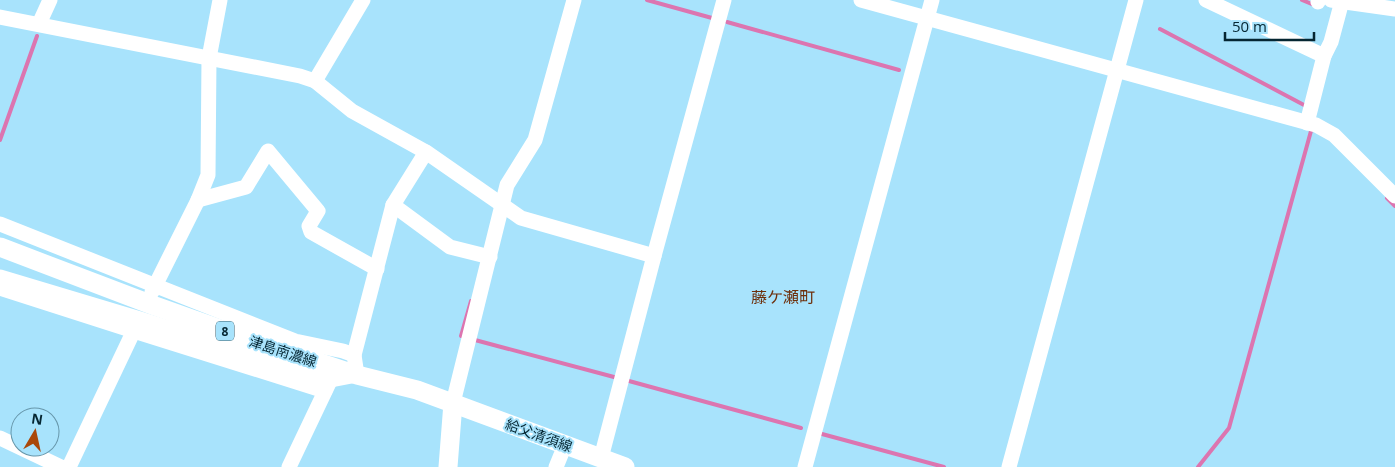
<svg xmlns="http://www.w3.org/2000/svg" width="1395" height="467" viewBox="0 0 1395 467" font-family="'Open Sans','Noto Sans JP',sans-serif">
  <rect width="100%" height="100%" fill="#a8e3fc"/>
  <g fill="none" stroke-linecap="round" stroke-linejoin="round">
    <!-- stream -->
    <g stroke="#dc75b0" stroke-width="4">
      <path d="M647 0 712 18"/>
      <path d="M1302 0 1314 5"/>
      <path d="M727 22 899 70"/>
      <path d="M1160 29 1304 105"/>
      <path d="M0 140 37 36"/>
      <path d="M1387 198 1395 206"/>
      <path d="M461 336 471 301"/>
      <path d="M475 340 614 377"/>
      <path d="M629 381 801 428"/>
      <path d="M822 434 944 467"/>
      <path d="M1198 467 1229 428 1311 131"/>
    </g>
    <!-- minor -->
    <g stroke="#fff" stroke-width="15">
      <path d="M861 0 1316 125 1334 135 1395 196"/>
      <path d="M1206 0 1324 56 1307 123"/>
      <path d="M1331 0 1395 9"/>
      <path d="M1318 2 1319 0"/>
      <path d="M0 17 300 76 315 81 352 111 426 152 521 218 654 256"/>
      <path d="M39 24 50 0"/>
      <path d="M1324 56 1331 42 1342 1"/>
      <path d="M315 81 363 0"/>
      <path d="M198 200 246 187 268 151 318 211 309 226 311 232 377 269"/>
      <path d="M393 205 450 247 490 257"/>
      <path d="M0 224 295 341 343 351 354 355 357 375 331 380 140 319 0 277"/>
      <path d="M0 288 134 331 325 391"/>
      <path d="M152 292 198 200 208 175 209 58 220 0"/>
      <path d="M354 355 393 205 426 152"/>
      <path d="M453 403 507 185 535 140 574 0"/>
      <path d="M0 438 61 467"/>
      <path d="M601 458 654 256 724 0"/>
      <path d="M69 467 137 324"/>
      <path d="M289 467 329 383"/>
      <path d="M556 467 565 445"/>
      <path d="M805 467 932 0"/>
      <path d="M1009 467 1136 0"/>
    </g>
    <!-- major -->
    <g stroke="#fff" stroke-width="19">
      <path d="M0 247 155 306 254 341 357 375 417 390 625 467"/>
      <path d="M448 467 453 403"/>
    </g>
  </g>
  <g text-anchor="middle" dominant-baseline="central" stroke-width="4" stroke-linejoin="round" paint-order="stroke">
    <!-- shield labels -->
    <rect fill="#a8e3fc" stroke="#365f6f" stroke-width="1" x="216" y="321.5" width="18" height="19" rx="4"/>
    <g font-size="12" font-weight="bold" fill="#052632">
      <text x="225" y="331">8</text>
    </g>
    <!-- street labels -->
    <g font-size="14" fill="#052632" stroke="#a8e3fc">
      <text transform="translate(283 351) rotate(18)">津島南濃線</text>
      <text transform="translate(539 435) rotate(20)">給父清須線</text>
    </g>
    <!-- quarter labels -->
    <g font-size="16" fill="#6d2f0b" stroke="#a8e3fc">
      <text x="783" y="297">藤ケ瀬町</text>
    </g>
  </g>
  <!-- north arrow -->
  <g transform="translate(35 432) rotate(9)"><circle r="24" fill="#a8e3fc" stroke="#6797ab"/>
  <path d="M0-4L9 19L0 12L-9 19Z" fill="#aa4809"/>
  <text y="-8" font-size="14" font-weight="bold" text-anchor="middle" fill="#052632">N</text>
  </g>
  <!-- scale -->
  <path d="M1225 32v8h89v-8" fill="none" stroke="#052632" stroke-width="2.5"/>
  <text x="1232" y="32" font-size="15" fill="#052632" stroke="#a8e3fc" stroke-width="4" paint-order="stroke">50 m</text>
</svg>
